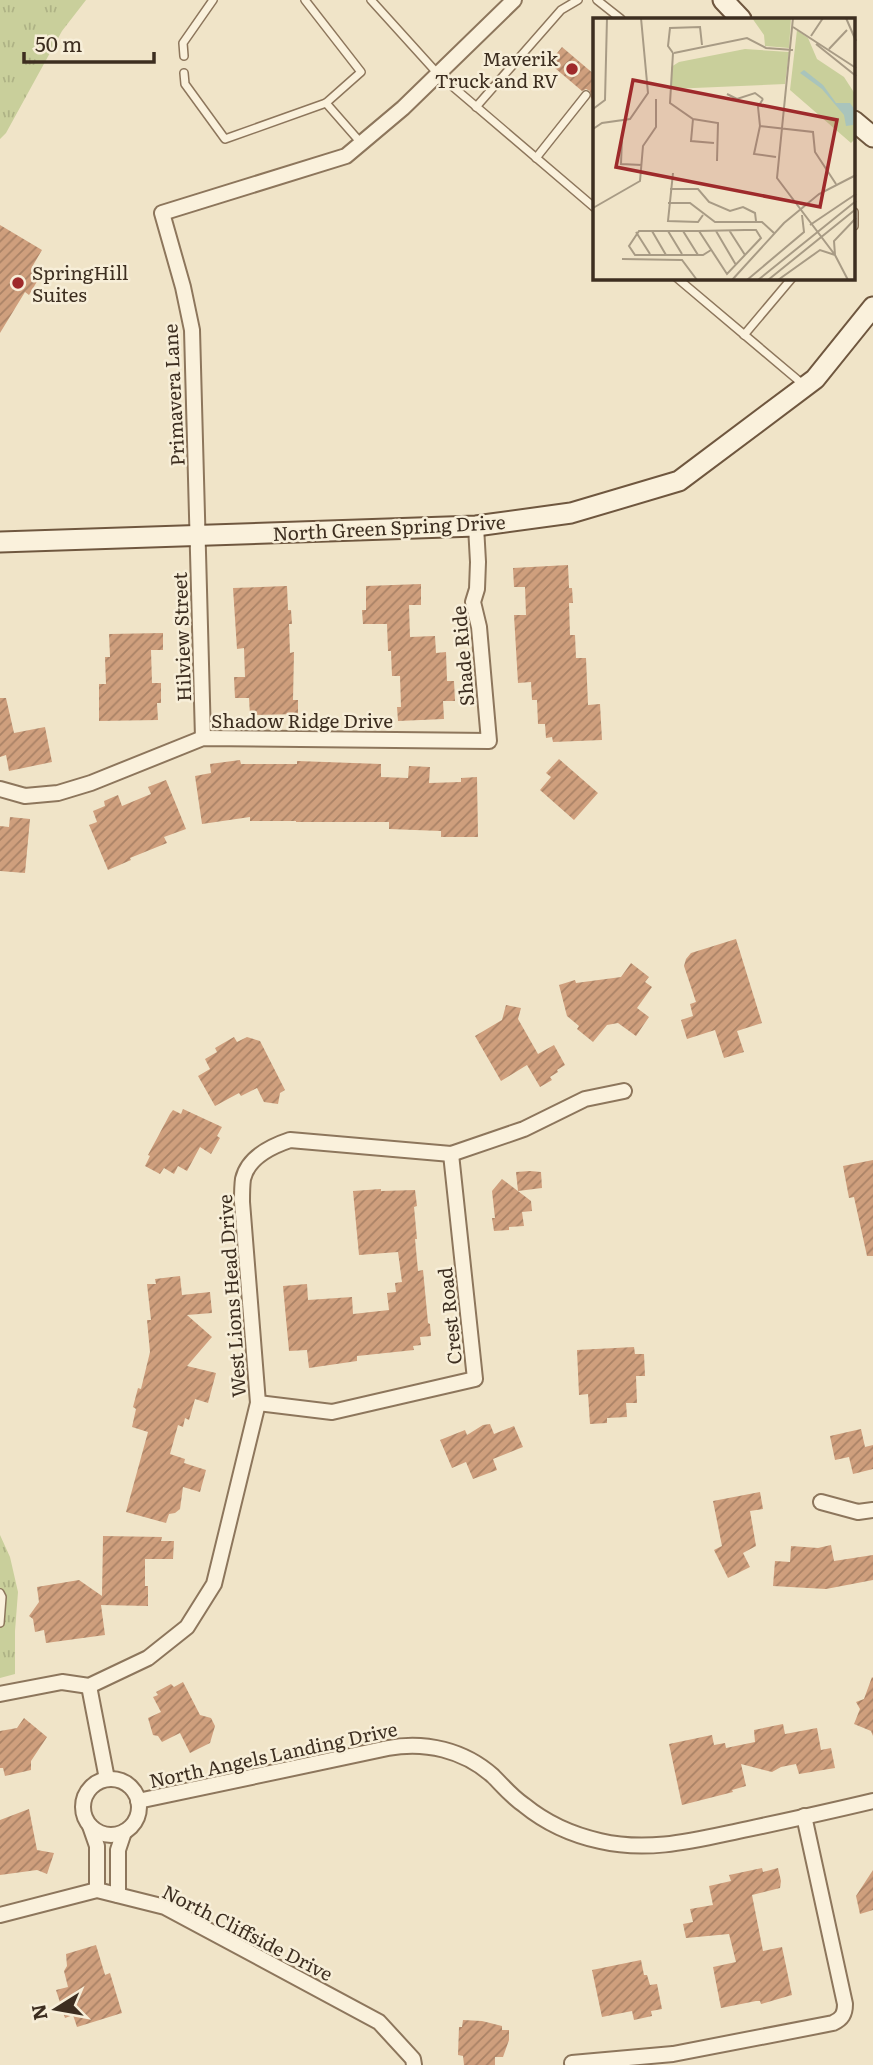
<svg xmlns="http://www.w3.org/2000/svg" width="873" height="2065" viewBox="0 0 873 2065" font-family="Literata,serif">
  <defs>
    <pattern id="grass-tufts" width="24" height="20" patternUnits="userSpaceOnUse" patternTransform="scale(1.75)"><rect width="24" height="20" fill="#c9cf9b"/><path d="M3 7l-1-3M5 7V3M7 7l1-3M15 17l-1-3M17 17v-4M19 17l1-3" fill="none" stroke="#aeb285"/></pattern>
    <pattern id="building-hatch" width="6" height="6" patternUnits="userSpaceOnUse" patternTransform="scale(1.75)"><rect width="6" height="6" fill="#cf9f7d"/><path d="M-1 1l2-2M0 6l6-6M5 7l2-2" fill="none" stroke="#a98266"/></pattern>
  </defs>
  <rect width="100%" height="100%" fill="#f0e4c8"/>
  <!-- grass -->
  <g fill="url(#grass-tufts)">
    <path d="M0 0H86L62 31 6 133 0 139Z"/>
    <path d="M0 1535 10 1557 18 1592 15 1631V1674L0 1678Z"/>
  </g>
  <!-- building -->
  <g fill="url(#building-hatch)">
    <path d="M562 47 595 75V101L591 98 590 91 586 89 582 91 549 63Z"/>
    <path d="M0 225 42 250 32 267 42 273 29 295 25 292 0 333Z"/>
    <path d="M568 565 569 588H572L573 603H569L570 635H575L576 658H586L588 705 600 704 602 740 553 742 552 737 546 738 545 724H538L537 700H532L531 682 518 683 514 615H526L525 587H514L513 568Z"/>
    <path d="M421 584V605H409L410 637 435 636 436 653 446 652 447 681H454L455 701H443L444 719 398 721 397 707H401L400 676H392L391 651H388L387 624H363L362 610H366V586Z"/>
    <path d="M287 586 288 610H291L292 624H289L290 653 294 652 293 700H298V714L250 715 249 698H235L234 677H245L244 648 237 649 233 588Z"/>
    <path d="M163 633V650H151L152 683H161V703H157L158 720 99 721V684H106L105 657H110L109 634Z"/>
    <path d="M0 698H6L14 733 45 727 52 762 9 771 6 755 0 757Z"/>
    <path d="M559 759 598 793 574 820 540 790 551 777 546 773Z"/>
    <path d="M240 760 241 764H297V761L381 764V777L408 778 409 766 430 767 429 783 461 782V778L477 777 478 837H441V831L389 829V822H296V821H250V817L202 824 195 776 211 773 210 764Z"/>
    <path d="M166 780 186 829 164 837 167 843 130 858 131 860 108 870 89 825 97 822 93 811 105 806 104 801 118 795 122 806 151 794 148 787Z"/>
    <path d="M10 817 30 819 25 873 0 871V826L9 827Z"/>
    <path d="M736 939 762 1023 737 1031 744 1052 724 1058 715 1030 687 1039 681 1020 693 1016 690 1004 696 1002 684 966 686 959 691 953Z"/>
    <path d="M631 963 649 977 645 982 652 987 637 1008 649 1017 636 1036 618 1023 607 1025 593 1042 577 1029 579 1026 567 1016 559 985 575 980 576 983 621 977Z"/>
    <path d="M506 1005 521 1008 518 1019 538 1054 554 1045 565 1065 557 1070 558 1072 550 1077 552 1080 540 1087 527 1065 501 1081 475 1036 502 1020Z"/>
    <path d="M234 1037 237 1042 247 1037 260 1041 285 1090 280 1093 278 1104 264 1102 257 1088 241 1096 239 1093 215 1106 198 1076 210 1069 205 1059 217 1052 215 1048Z"/>
    <path d="M183 1109 222 1127 217 1136 220 1138 211 1154 200 1147 187 1171 178 1166 174 1174 164 1168 160 1174 145 1166 150 1156 148 1155 170 1114 173 1110 181 1114Z"/>
    <path d="M873 1160V1256H867L854 1197 849 1198 843 1166Z"/>
    <path d="M530 1171 541 1172 542 1188 518 1191 516 1172Z"/>
    <path d="M502 1179 531 1201 532 1211 522 1212 524 1226 509 1227V1230L494 1231 492 1218H495L492 1191Z"/>
    <path d="M381 1189V1191L415 1190 417 1206 414 1207 417 1239H415L418 1271 423 1270 428 1323 430 1324 431 1336 420 1337 421 1345 413 1346 414 1350 357 1356V1361L309 1368 307 1350 289 1351 283 1286 307 1284 308 1300 352 1297 353 1314 389 1310 387 1293 396 1292 395 1283 402 1282 398 1252 359 1255 353 1191Z"/>
    <path d="M180 1276 182 1295 210 1292 212 1313 187 1315 212 1337 187 1366 216 1373 208 1403 195 1399 189 1420 185 1418 183 1427 178 1425 170 1454 185 1459 184 1463 206 1470 200 1492 183 1487 180 1509 175 1513 169 1514 166 1523 126 1512 148 1432 132 1427 136 1409 133 1407 138 1388 141 1389 150 1352 147 1320H151L147 1284H156L155 1279Z"/>
    <path d="M634 1347 635 1354H644L645 1376H636L637 1403H626L627 1417 607 1418V1423L590 1424 588 1394 579 1395 577 1350Z"/>
    <path d="M490 1424 494 1434 514 1426 523 1447 493 1459 497 1470 473 1479 466 1462 452 1468 440 1440 465 1430 467 1435 483 1425Z"/>
    <path d="M861 1429 865 1447 873 1445V1469L853 1474 849 1457 835 1460 830 1436Z"/>
    <path d="M760 1492 763 1509 750 1511 756 1546 743 1553 750 1567 728 1578 714 1550 722 1546 713 1501Z"/>
    <path d="M103 1536 162 1537 161 1541H174L173 1559H145V1586H148V1606L101 1605 105 1635 46 1643 44 1630 35 1632 33 1619 29 1616 39 1602 37 1587 79 1580 102 1596Z"/>
    <path d="M831 1545 834 1561 873 1555V1580L826 1589 773 1586 775 1561 790 1562 791 1546 818 1548Z"/>
    <path d="M872 1677 873 1678V1736L871 1731 854 1724 860 1709 856 1702 864 1699Z"/>
    <path d="M183 1682 200 1715 211 1718 215 1726 210 1743 190 1753 180 1733 162 1742 158 1736 153 1735 148 1718 161 1712 153 1697 158 1695 156 1692 171 1684 174 1687Z"/>
    <path d="M24 1718 47 1737 31 1761V1770L5 1776 3 1768H0V1731L17 1728Z"/>
    <path d="M783 1724 785 1734 817 1728 821 1750 831 1748 835 1768 799 1774 796 1764 781 1767 772 1772 741 1764 746 1786 732 1790 733 1792 682 1805 669 1744 712 1735 714 1745 725 1743 726 1748 755 1742 754 1730Z"/>
    <path d="M29 1809 37 1850 54 1853 47 1874 37 1870 0 1875V1820Z"/>
    <path d="M762 1868 763 1872 778 1868 781 1881 780 1888 752 1895 763 1951 782 1947 792 1995 761 2004 760 2001H756L721 2008 713 1967 736 1962 729 1934 686 1938 683 1924 693 1922 690 1909 713 1905 709 1886 731 1881 729 1875Z"/>
    <path d="M873 1870V1910L860 1914 856 1896Z"/>
    <path d="M96 1945 105 1975 110 1973 122 2013 77 2027 73 2015 65 2018 56 1990 68 1987 64 1971 67 1966 66 1954Z"/>
    <path d="M641 1960 644 1975H647L650 1985 657 1984 662 2009 651 2011 652 2016 634 2020 632 2011 602 2017 592 1970Z"/>
    <path d="M463 2020 482 2021 502 2026V2030H509V2040L503 2057H495V2065H464L463 2056 458 2055 459 2027H462Z"/>
  </g>
  <g fill="none" stroke-linecap="round" stroke-linejoin="round">
    <defs>
      <g id="lane">
        <path d="M371 0 438 74 595 208"/>
        <path d="M597 0 621 19"/>
        <path d="M184 56 183 43 213 0"/>
        <path d="M184 73 185 84 225 139 326 103 361 72 305 0"/>
        <path d="M326 103 361 143"/>
        <path d="M476 107 561 10 578 0"/>
        <path d="M536 158 586 95"/>
        <path d="M854 212V226"/>
        <path d="M677 278 805 386"/>
        <path d="M744 335 792 278"/>
        <path d="M0 1593 2 1597 0 1623"/>
      </g>
      <g id="street">
        <path d="M203 738 192 330 183 287 162 213 346 156 403 108 514 0"/>
        <path d="M0 789 25 796 58 793 91 783 203 738 489 741 479 627 473 602 477 589 478 562 476 526"/>
        <path d="M258 1403 332 1412 475 1379 451 1154"/>
        <path d="M821 1502 858 1512 873 1510"/>
        <path d="M89 1686 107 1779"/>
        <path d="M0 1694 62 1682 89 1686 148 1658 187 1627 214 1584 258 1403 242 1202C242 1195 242 1186 243 1179 248 1157 272 1146 290 1140L451 1154 524 1129 585 1099 624 1091"/>
        <circle cx="111" cy="1807" r="28"/>
        <path d="M138 1801 388 1748C425 1741 464 1750 493 1776 503 1786 512 1797 524 1805 546 1823 573 1835 600 1841 651 1853 699 1839 748 1829 790 1820 831 1811 873 1801"/>
        <path d="M90 1826 97 1846V1890"/>
        <path d="M118 1895V1850L124 1832"/>
        <path d="M0 1915 97 1890 165 1907 379 2022 413 2059 414 2065"/>
        <path d="M572 2063 673 2054 833 2023C842 2019 845 2014 845 2004L804 1816"/>
      </g>
      <g id="secondary">
        <path d="M723 0 741 19"/>
        <path d="M854 121 873 137"/>
        <path d="M0 542 476 526 571 513 679 481 815 379 873 307"/>
      </g>
    </defs>
    <!-- lane casing -->
    <use href="#lane" stroke="#8d765c" stroke-width="10"/>
    <!-- street casing -->
    <use href="#street" stroke="#8d765c" stroke-width="18"/>
    <!-- secondary casing -->
    <use href="#secondary" stroke="#6f573f" stroke-width="23"/>
    <!-- lane -->
    <use href="#lane" stroke="#faf1dc" stroke-width="7"/>
    <!-- street -->
    <use href="#street" stroke="#faf1dc" stroke-width="14"/>
    <!-- secondary -->
    <use href="#secondary" stroke="#faf1dc" stroke-width="19"/>
  </g>
  <!-- markers -->
  <g fill="#9e2a2b" stroke="#f7eed8" stroke-width="2.5">
    <circle cx="572" cy="69" r="7"/>
    <circle cx="18" cy="283" r="7"/>
  </g>
  <g text-anchor="middle" dominant-baseline="central" stroke-width="5" stroke-linejoin="round" paint-order="stroke">
    <!-- poi labels -->
    <g font-size="19" fill="#3d2e20" stroke="#f7eed8" text-anchor="end">
      <text x="558" y="58">Maverik<tspan x="558" dy="22">Truck and RV</tspan></text>
      <text x="32" y="272" text-anchor="start">SpringHill<tspan x="32" dy="22">Suites</tspan></text>
    </g>
    <!-- street labels -->
    <g font-size="19" fill="#3d2e20" stroke="#f7eed8">
      <text transform="translate(173 395) rotate(-93)">Primavera Lane</text>
      <text transform="translate(389 527) rotate(-3)">North Green Spring Drive</text>
      <text transform="translate(181 637) rotate(-92)">Hilview Street</text>
      <text transform="translate(462 656) rotate(-95)">Shade Ride</text>
      <text x="302" y="720">Shadow Ridge Drive</text>
      <text transform="translate(231 1296) rotate(-94)">West Lions Head Drive</text>
      <text transform="translate(449 1316) rotate(-96)">Crest Road</text>
      <text transform="translate(273 1754) rotate(-12)">North Angels Landing Drive</text>
      <text transform="translate(248 1932) rotate(27)">North Cliffside Drive</text>
    </g>
  </g>
  <!-- overview -->
  <g transform="translate(593 18)">
    <rect width="262" height="262" fill="#f0e4c8"/>
    <path d="M159 0H198L196 30 172 28 171 17ZM204 12 215 20 224 41 251 59 262 76V121L258 125 197 72ZM152 31 196 34 192 66 78 71V49L86 44Z" fill="#c9cf9b"/>
    <path d="M211 52 230 67 243 85H257L262 92 260 107 253 108 251 97 229 71 207 55Z" fill="#a9c4bc"/>
    <path fill="none" stroke="#a89b85" stroke-width="2" d="M200 0 184 160 242 237 255 262M253 0 263 23M200 9 263 50M218 18 230 0M223 26 263 58M236 31 254 12M80 35 77 85 100 101 125 105 124 143M80 35 75 28 77 10 107 9 109 27M81 35 154 20 173 30 200 32M134 76 144 81 162 75 170 81M170 81 165 89 167 108 161 136 183 139M0 91 12 82 14 0M100 101 98 123 121 125M167 108 220 114 222 134 243 166M0 111 9 105 37 101 55 75 48 0M29 119 28 146 49 147M80 155 75 203 105 204 110 197M77 171H105L116 184 137 193 150 189 162 195 163 203M75 185H97L122 204H169L181 215M0 190 47 163 50 128 63 109V81M217 207 263 176M136 212 152 237M59 213 73 237M75 213 89 236M90 213 105 237M106 213 134 256 168 220 163 212H152L106 213H46L36 228 42 237H110L118 232M123 213 143 247M43 214 57 236M242 237 241 223 263 200M29 241 89 242 104 262M139 262 191 205 226 176 263 157M154 262 211 214 209 197M165 262 263 183M175 262 263 191M185 262 227 232 242 237"/>
    <path fill="#9e2a2b" fill-opacity="0.15" stroke="#9e2a2b" stroke-width="3.5" d="M40 62 244 102 227 189 23 149Z"/>
    <rect width="262" height="262" fill="none" stroke="#3d2e20" stroke-width="3.5"/>
  </g>
  <!-- north arrow -->
  <g transform="translate(56 2009) rotate(259)" stroke="#f7eed8" stroke-width="5" paint-order="stroke">
  <path d="M0-5L12 26L0 18L-12 26Z" fill="#3d2e20"/>
  <text y="-10" font-size="19" font-weight="bold" text-anchor="middle" fill="#3d2e20">N</text>
  </g>
  <!-- scale -->
  <path d="M24 52v10h130v-10" fill="none" stroke="#3d2e20" stroke-width="3.5"/>
  <text x="35" y="52" font-size="21" fill="#3d2e20" stroke="#f7eed8" stroke-width="5" paint-order="stroke">50 m</text>
</svg>
